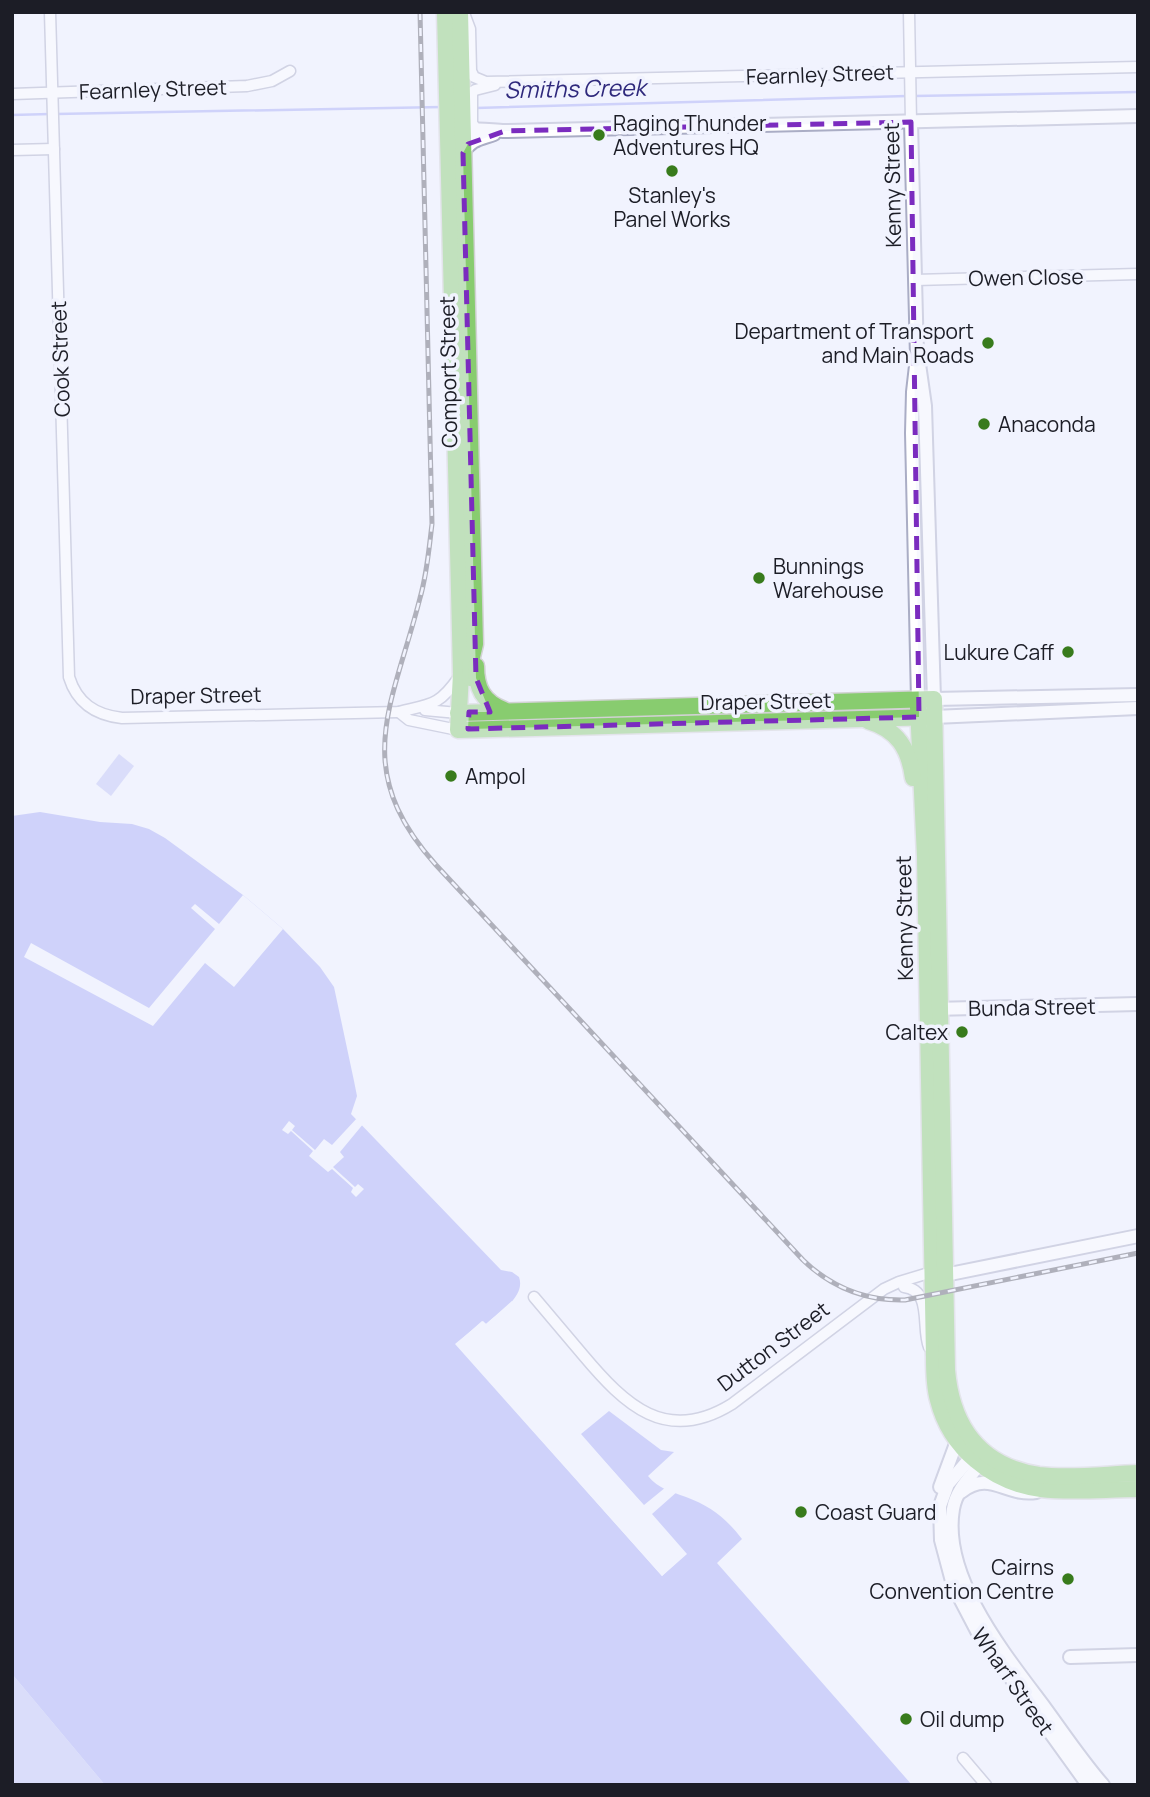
<svg xmlns="http://www.w3.org/2000/svg" width="1150" height="1797" viewBox="0 0 1150 1797" font-family="Manrope,sans-serif">
  <rect width="100%" height="100%" fill="#f1f3fe"/>
  <!-- green -->
  <g fill="#bfc4f6">
    <path d="M119 754 134 766 111 796 96 784Z"/>
    <path d="M12 1674 105 1785H12Z"/>
  </g>
  <!-- water -->
  <path fill="#a6acf6" d="M40 812 100 822 132 824 149 829 165 838 243 895 283 929 320 967 334 987 354 1081 357 1096 351 1114 501 1270 512 1272 519 1277C526 1297 499 1312 486 1324L482 1321 456 1344 662 1576 686 1554 581 1434 609 1411 661 1450 674 1452 648 1476C659 1489 670 1491 686 1497 710 1506 726 1518 742 1539L717 1563 912 1785H105L12 1674V816Z"/>
  <!-- pier -->
  <g fill="#f1f3fe">
    <path d="M243 895 283 929 234 987 205 963 153 1026 24 957 31 943 149 1008 215 929 191 908 195 904 219 924Z"/>
    <path d="M358 1117 364 1123 340 1152 344 1157 333 1167 355 1187 358 1184 364 1189 356 1197 351 1192 353 1188 332 1169 328 1172 309 1156 313 1151 291 1131 288 1134 282 1130 289 1121 295 1126 292 1130 315 1150 324 1139 332 1145Z"/>
    <path d="M512 1301 514 1304 488 1327 482 1326 460 1344 662 1571 682 1554 578 1436V1432L644 1505 666 1487 678 1491 652 1514 687 1554 662 1576 455 1344 483 1321 486 1324Z"/>
    <path d="M743 1543 722 1563 916 1785H913L720 1563Z"/>
  </g>
  <g fill="none" stroke-linecap="round" stroke-linejoin="round">
    <!-- stream -->
    <g stroke="#a6acf6" stroke-width="2.5">
      <path d="M914 96 1138 92"/>
      <path d="M476 108 907 96"/>
      <path d="M56 114 442 107"/>
      <path d="M12 115 50 114"/>
    </g>
    <defs>
      <g id="minor">
        <path d="M50 12 69 677C77 703 95 715 122 718L399 712C431 704 439 706 459 677"/>
        <path d="M909 12 911 122"/>
        <path d="M464 13 470 29 471 71 474 77 486 82 1138 67"/>
        <path d="M472 92V123L476 129"/>
        <path d="M12 94 247 86 272 81 290 71"/>
        <path d="M463 102 475 90 495 85"/>
        <path d="M12 150 54 149"/>
        <path d="M915 280 1138 274"/>
        <path d="M425 710 458 713"/>
        <path d="M399 712 409 720 458 730"/>
        <path d="M904 1287C933 1290 921 1328 929 1347"/>
        <path d="M534 1297C550 1316 566 1335 583 1355 625 1405 666 1445 732 1404L884 1289 899 1282 932 1272"/>
        <path d="M963 1758 986 1785"/>
      </g>
      <g id="tertiary">
        <path d="M911 122 917 357 913 392 912 433 918 700"/>
        <path d="M456 137C468 125 489 131 505 131L1138 116"/>
        <path d="M463 153C471 139 480 139 494 134"/>
        <path d="M919 364 925 406 934 699"/>
        <path d="M932 1009 1138 1004"/>
        <path d="M945 1275 1138 1236"/>
        <path d="M971 1457 948 1484 940 1506 941 1540 953 1585 977 1631 1088 1785"/>
        <path d="M980 1464C969 1478 956 1491 953 1509 941 1578 1007 1657 1045 1708 1064 1734 1082 1761 1103 1785"/>
        <path d="M940 1487 957 1441"/>
        <path d="M961 1492C990 1469 1006 1497 1036 1492"/>
        <path d="M1070 1657 1138 1655"/>
      </g>
      <g id="secondary">
        <path d="M934 699 1138 695"/>
        <path d="M934 717 1138 708"/>
      </g>
      <g id="trunk">
        <path d="M445 12 461 674 458 730 934 717"/>
        <path d="M460 12 475 644 471 661 470 678"/>
        <path d="M476 666C476 688 483 702 504 710"/>
        <path d="M918 707 925 857 934 1357C934 1371 934 1386 938 1400 950 1448 992 1483 1041 1489 1072 1493 1106 1489 1138 1489"/>
        <path d="M458 713 934 699 947 1370C952 1426 980 1466 1039 1475 1071 1479 1106 1474 1138 1473"/>
        <path d="M868 721C898 730 909 749 913 778"/>
      </g>
    </defs>
    <!-- minor casing -->
    <use href="#minor" stroke="#aaadc5" stroke-width="13"/>
    <!-- tertiary casing -->
    <use href="#tertiary" stroke="#aaadc5" stroke-width="16"/>
    <!-- secondary casing -->
    <use href="#secondary" stroke="#aaadc5" stroke-width="16"/>
    <!-- trunk casing -->
    <use href="#trunk" stroke="#d2d2d4" stroke-width="19"/>
    <!-- minor -->
    <use href="#minor" stroke="#fff" stroke-width="10"/>
    <!-- tertiary -->
    <use href="#tertiary" stroke="#fff" stroke-width="12"/>
    <!-- secondary -->
    <use href="#secondary" stroke="#fff" stroke-width="12"/>
    <!-- trunk -->
    <use href="#trunk" stroke="#88cc6f" stroke-width="16"/>
    <defs>
      <path id="rail" d="M420 12 432 524C429 548 427 574 420 598 393 705 349 768 436 865L803 1260C831 1287 866 1301 905 1300L1138 1253"/>
    </defs>
    <!-- rail casing -->
    <use href="#rail" stroke="#60616b" stroke-width="5"/>
    <!-- rail -->
    <use href="#rail" stroke="#f1f3fe" stroke-width="2.5" stroke-dasharray="8" stroke-linecap="butt"/>
  </g>
  <!-- marked area -->
  <path d="M0 0H1150V1797H0ZM911 122 919 717 468 729 469 712H490L476 678 463 153 468 144 505 131Z" fill="#f1f3fe" fill-opacity=".55" fill-rule="evenodd"/>
  <path fill="none" stroke="#7b2cbf" stroke-width="5" stroke-dasharray="14 9" stroke-linejoin="round" d="M911 122 919 717 468 729 469 712H490L476 678 463 153 468 144 505 131Z"/>
  <!-- markers -->
  <g fill="#387b1c" stroke="#f1f3fe" stroke-width="2.5">
    <circle cx="599" cy="135" r="7"/>
    <circle cx="672" cy="171" r="7"/>
    <circle cx="988" cy="343" r="7"/>
    <circle cx="984" cy="424" r="7"/>
    <circle cx="759" cy="578" r="7"/>
    <circle cx="1068" cy="652" r="7"/>
    <circle cx="451" cy="776" r="7"/>
    <circle cx="962" cy="1032" r="7"/>
    <circle cx="801" cy="1512" r="7"/>
    <circle cx="1068" cy="1579" r="7"/>
    <circle cx="906" cy="1719" r="7"/>
  </g>
  <g text-anchor="middle" dominant-baseline="central" stroke-width="7" stroke-linejoin="round" paint-order="stroke">
    <!-- street labels -->
    <g font-size="21" fill="#1c1d26" stroke="#f1f3fe">
      <text transform="translate(820 74) rotate(-2)">Fearnley Street</text>
      <text transform="translate(153 89) rotate(-2)">Fearnley Street</text>
      <text transform="translate(892 185) rotate(-91)">Kenny Street</text>
      <text transform="translate(1026 277) rotate(-1)">Owen Close</text>
      <text transform="translate(60 359) rotate(-92)">Cook Street</text>
      <text transform="translate(448 372) rotate(-91)">Comport Street</text>
      <text transform="translate(196 695) rotate(-1)">Draper Street</text>
      <text transform="translate(766 701) rotate(-1)">Draper Street</text>
      <text transform="translate(904 918) rotate(-91)">Kenny Street</text>
      <text transform="translate(1032 1007) rotate(-1)">Bunda Street</text>
      <text transform="translate(773 1346) rotate(-37)">Dutton Street</text>
      <text transform="translate(1013 1681) rotate(55)">Wharf Street</text>
    </g>
    <!-- poi labels -->
    <g font-size="21" fill="#1c1d26" stroke="#f1f3fe" text-anchor="start">
      <text x="613" y="123">Raging Thunder<tspan x="613" dy="24">Adventures HQ</tspan></text>
      <text x="672" y="195" text-anchor="middle">Stanley's<tspan x="672" dy="24">Panel Works</tspan></text>
      <text x="974" y="331" text-anchor="end">Department of Transport<tspan x="974" dy="24">and Main Roads</tspan></text>
      <text x="998" y="424">Anaconda</text>
      <text x="773" y="566">Bunnings<tspan x="773" dy="24">Warehouse</tspan></text>
      <text x="1054" y="652" text-anchor="end">Lukure Caff</text>
      <text x="465" y="776">Ampol</text>
      <text x="948" y="1032" text-anchor="end">Caltex</text>
      <text x="815" y="1512">Coast Guard</text>
      <text x="1054" y="1567" text-anchor="end">Cairns<tspan x="1054" dy="24">Convention Centre</tspan></text>
      <text x="920" y="1719">Oil dump</text>
    </g>
    <!-- water labels -->
    <g font-size="23" font-style="italic" fill="#2f297c" stroke="#f1f3fe">
      <text transform="translate(575 88) rotate(-1)">Smiths Creek</text>
    </g>
  </g>
  <!-- border -->
  <rect width="1150" height="1797" fill="none" stroke="#1c1d26" stroke-width="28"/>
</svg>
